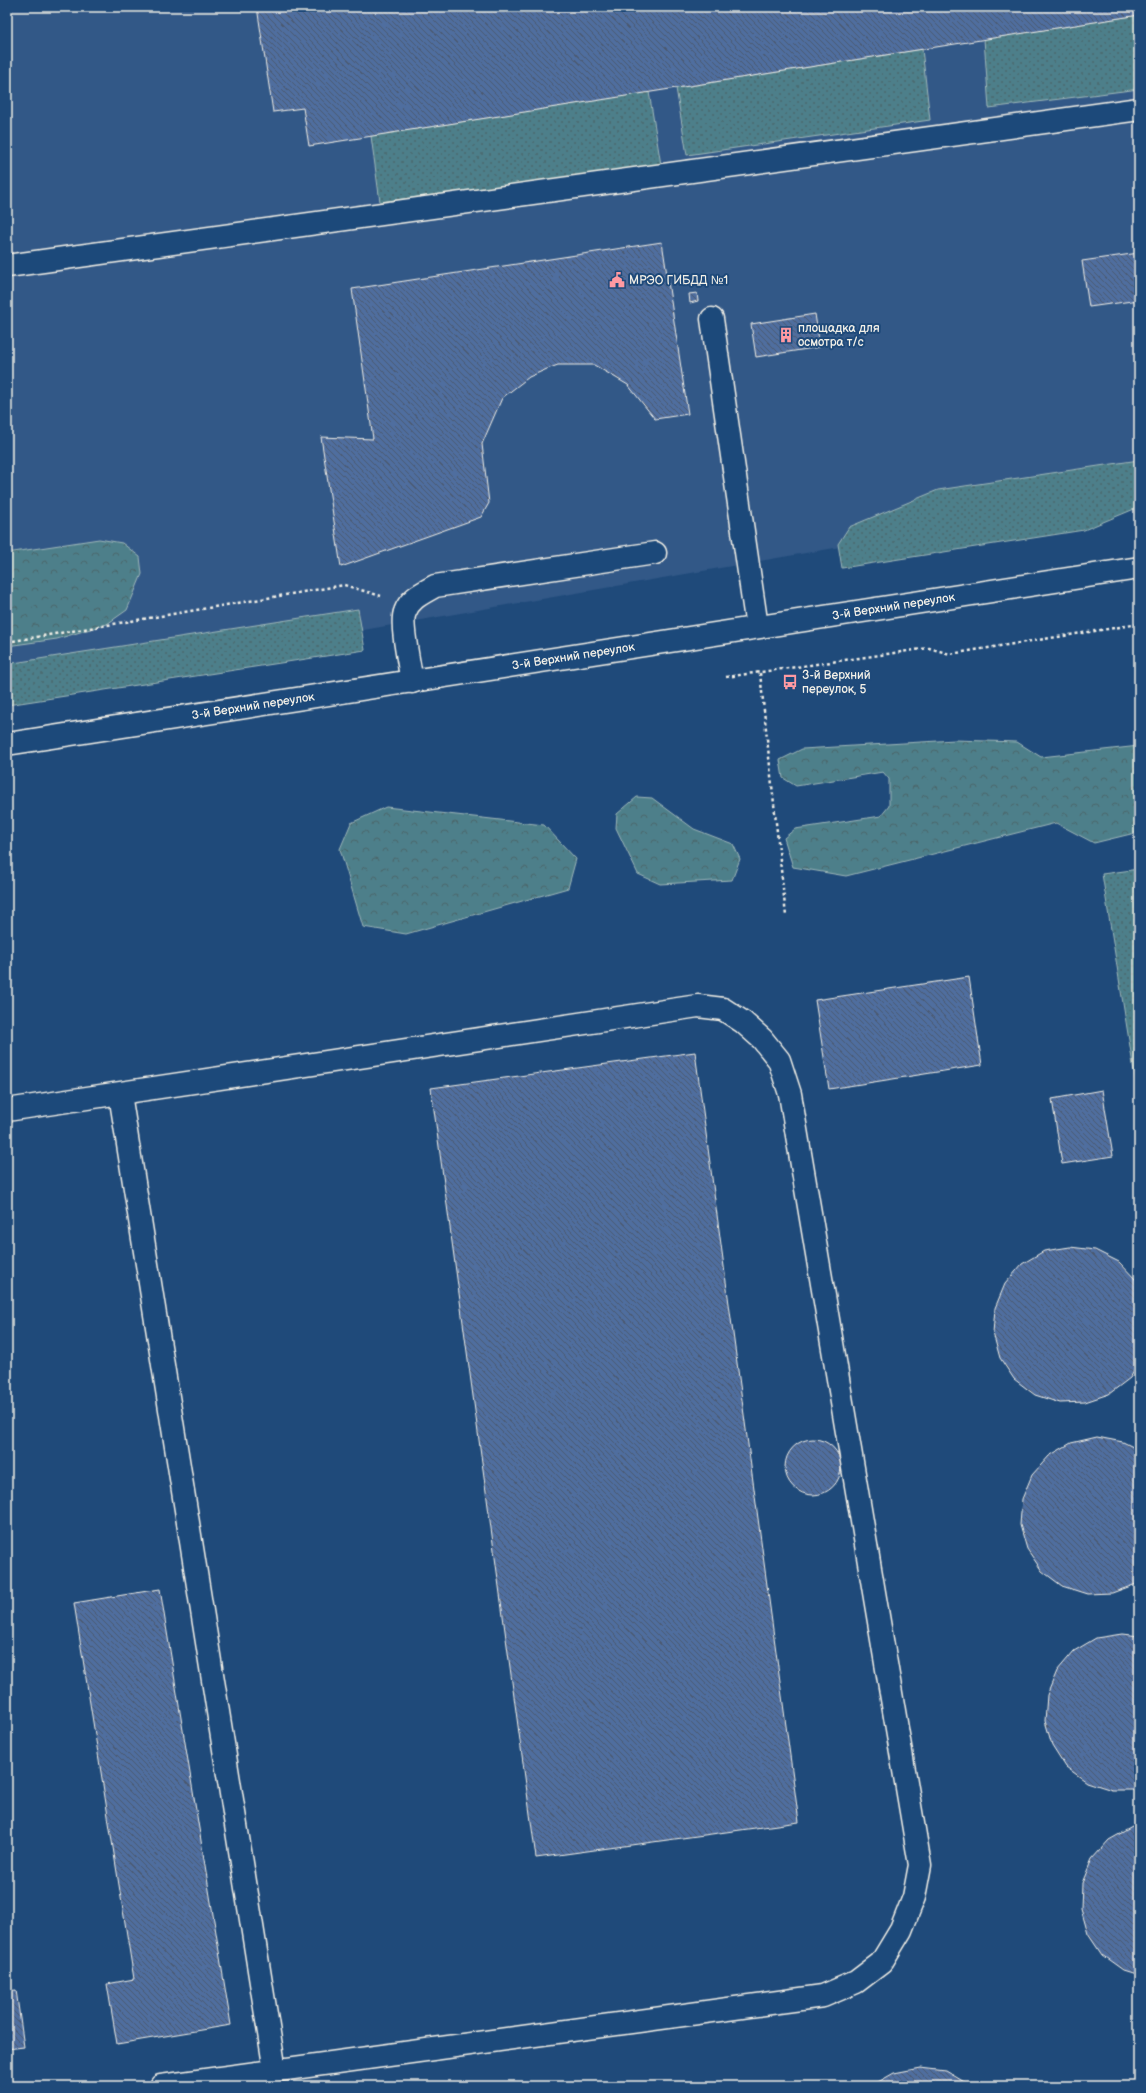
<svg xmlns="http://www.w3.org/2000/svg" width="1146" height="2093" viewBox="0 0 1146 2093" font-family="'Balsamiq Sans',sans-serif">
  <defs>
    <pattern id="grass-dots" width="8" height="8" patternUnits="userSpaceOnUse"><rect width="8" height="8" fill="#4d7f8a"/><path d="M2 2h.1M6 6h.1" fill="none" stroke="#4b666b" stroke-width="1.8" stroke-linecap="round"/></pattern>
    <pattern id="forest-crowns" width="20" height="18" patternUnits="userSpaceOnUse"><rect width="20" height="18" fill="#4d7f8a"/><path d="M2 6a3 3 0 1 1 6 0M12 15a3 3 0 1 1 6 0" fill="none" stroke="#4b666b"/></pattern>
    <pattern id="building-back-hatch" width="6" height="6" patternUnits="userSpaceOnUse"><rect width="6" height="6" fill="#506e9f"/><path d="M-1 5l2 2M0 0l6 6M5-1l2 2" fill="none" stroke="#4c596e"/></pattern>
  </defs>
  <rect width="100%" height="100%" fill="#1f4a7a"/>
  <filter id="ink" filterUnits="userSpaceOnUse"><feTurbulence type="fractalNoise" baseFrequency=".025" numOctaves="2"/><feDisplacementMap in="SourceGraphic" scale="8" xChannelSelector="R" yChannelSelector="G"/><feConvolveMatrix kernelMatrix="1 2 1 2 8 2 1 2 1" color-interpolation-filters="sRGB"/></filter>
  <g filter="url(#ink)">
    <!-- built -->
    <path fill="#325887" d="M7 7H1139V495L7 692Z"/>
    <!-- grass -->
    <g fill="url(#grass-dots)" stroke="#a0b8b9">
      <path d="M1139 15V89L989 108 984 39Z"/>
      <path d="M922 49 930 120 687 155 676 88Z"/>
      <path d="M649 92 661 165 380 202 371 136Z"/>
      <path d="M1139 460V507L1084 530 842 568 838 544 849 527 938 490Z"/>
      <path d="M358 609 365 650 7 705V664Z"/>
      <path d="M1139 869V1102L1102 874Z"/>
    </g>
    <!-- forest -->
    <g fill="url(#forest-crowns)" stroke="#a0b8b9">
      <path d="M99 539 122 543 140 557 142 574 127 610 107 624 57 639 7 646V553Z"/>
      <path d="M955 740 1017 742 1041 757 1139 746V832L1094 843 1056 823 846 876 793 867 784 838 795 829 881 816 889 806V779L883 772 796 786 783 778 780 760 802 749Z"/>
      <path d="M637 797 652 798 694 829 733 844 740 859 732 880 660 884 638 874 616 828 617 814Z"/>
      <path d="M386 807 544 825 576 859 568 888 406 934 363 927 340 849 351 823Z"/>
    </g>
    <!-- building -->
    <g fill="url(#building-back-hatch)" stroke="#f4f1e8">
      <path d="M257 7H1139V15L309 146 303 108 273 112Z"/>
      <path d="M662 242 688 414 655 419 628 385 594 365H558L547 369 529 377 502 398 482 444 489 503 481 517 341 567 321 437 373 439 352 289Z"/>
      <path d="M1139 253V300L1089 307 1082 261Z"/>
      <path d="M697 293 698 301 690 303 689 294Z"/>
      <path d="M815 314 820 347 756 357 751 324Z"/>
      <path d="M969 977 982 1065 829 1089 815 1000Z"/>
      <path d="M695 1052 799 1822 536 1858 431 1088Z"/>
      <path d="M1102 1090 1113 1156 1062 1164 1052 1099Z"/>
      <path d="M1070 1247 1095 1250 1119 1262 1137 1281 1139 1287V1363L1130 1378 1109 1394 1085 1402 1060 1403 1035 1395 1014 1379 1000 1358 993 1333 995 1308 1005 1284 1022 1264 1044 1251Z"/>
      <path d="M1097 1437 1123 1442 1139 1450V1583L1112 1593 1087 1594 1062 1586 1042 1571 1027 1549 1020 1525 1022 1499 1032 1475 1049 1456 1071 1443Z"/>
      <circle cx="813" cy="1467" r="28"/>
      <path d="M160 1589 231 2025 117 2044 107 1984 134 1979 74 1603Z"/>
      <path d="M1122 1634 1139 1636V1789L1137 1790H1112L1087 1782 1066 1767 1052 1745 1045 1721 1047 1695 1057 1671 1074 1651 1096 1638Z"/>
      <path d="M1139 1825V1975L1123 1970 1102 1955 1088 1934 1081 1909 1082 1883 1092 1859 1109 1840 1132 1827Z"/>
      <path d="M16 1990 24 2047 7 2049V1991Z"/>
      <path d="M920 2068 946 2071 971 2086H871L894 2073Z"/>
    </g>
    <g fill="none" stroke-linecap="round" stroke-linejoin="round">
      <defs>
        <g id="minor">
          <path d="M7 266 1139 109"/>
          <path d="M712 319 757 627"/>
          <path d="M412 682C410 668 400 623 405 612 410 598 423 593 435 586L655 553"/>
          <path id="s1" d="M7 744 1139 568"/>
          <path d="M120 1094 275 2071"/>
          <path d="M7 1110 698 1006 723 1009 743 1022 762 1039 779 1060 790 1094 920 1865 914 1897 901 1930 881 1963 856 1982 823 1996 161 2086"/>
        </g>
      </defs>
      <!-- minor casing -->
      <use href="#minor" stroke="#f4f1e8" stroke-width="25"/>
      <!-- path -->
      <g stroke="#f4f1e8" stroke-width="2.5" stroke-dasharray="3 3" stroke-linecap="butt">
        <path d="M7 642 344 585 381 596"/>
        <path d="M760 673 786 916"/>
        <path d="M726 677 929 648 950 654 1139 624"/>
      </g>
      <!-- minor -->
      <use href="#minor" stroke="#1f4a7a" stroke-width="22"/>
    </g>
  </g>
  <!-- icons -->
  <defs>
    <symbol id="civic-bare" viewBox="-9 -9 18 18"><path d="M-.6-6.5H3V-4.5H.6V-3L4-1V1h2V6H-6V1h2V-1L-.6-3ZM-1.2 2.5V6h2.4V2.5Z" fill="#ff9aa2" stroke="#1f4a7a" stroke-width="2.5" paint-order="stroke"/></symbol>
    <symbol id="building-bare" viewBox="-9 -9 18 18"><path d="M-4-6H4V6H1V3H-1V6H-4ZM-2.5-4.3h1.7v1.8h-1.7ZM.8-4.3h1.7v1.8H.8ZM-2.5-1h1.7V.8h-1.7ZM.8-1h1.7V.8H.8Z" fill="#ff9aa2" stroke="#1f4a7a" stroke-width="2.5" paint-order="stroke"/></symbol>
    <symbol id="bus-bare" viewBox="-9 -9 18 18"><path d="M-5-6H5V4H4V6H2V4H-2V6H-4V4H-5ZM-3.5-4V0h7V-4ZM-3.5 1.2v1.5H-2V1.2ZM2 1.2v1.5H3.5V1.2Z" fill="#ff9aa2" stroke="#1f4a7a" stroke-width="2.5" paint-order="stroke"/></symbol>
  </defs>
  <g fill-rule="evenodd">
    <use href="#civic-bare" x="606" y="269" width="22" height="22"/>
    <use href="#building-bare" x="775" y="324" width="22" height="22"/>
    <use href="#bus-bare" x="779" y="671" width="22" height="22"/>
  </g>
  <g text-anchor="middle" dominant-baseline="central" stroke-width="4" stroke-linejoin="round" paint-order="stroke">
    <!-- poi labels -->
    <g font-size="12" fill="#f4f1e8" stroke="#1f4a7a" text-anchor="start">
      <text x="629" y="280">МРЭО ГИБДД №1</text>
      <text x="798" y="328">площадка для<tspan x="798" dy="14">осмотра т/с</tspan></text>
      <text x="802" y="675">3-й Верхний<tspan x="802" dy="14">переулок, 5</tspan></text>
    </g>
    <!-- street labels -->
    <g font-size="12" fill="#f4f1e8" stroke="#1f4a7a">
      <text stroke="none"><textPath href="#s1" startOffset="897">3-й Верхний переулок</textPath></text>
      <text stroke="none"><textPath href="#s1" startOffset="573">3-й Верхний переулок</textPath></text>
      <text stroke="none"><textPath href="#s1" startOffset="249">3-й Верхний переулок</textPath></text>
    </g>
  </g>
  <!-- margin -->
  <rect width="1146" height="2093" fill="none" stroke="#1f4a7a" stroke-width="24"/>
  <rect x="12" y="12" width="1122" height="2069" fill="none" stroke="#f4f1e8" stroke-width="1.5" filter="url(#ink)"/>
</svg>
